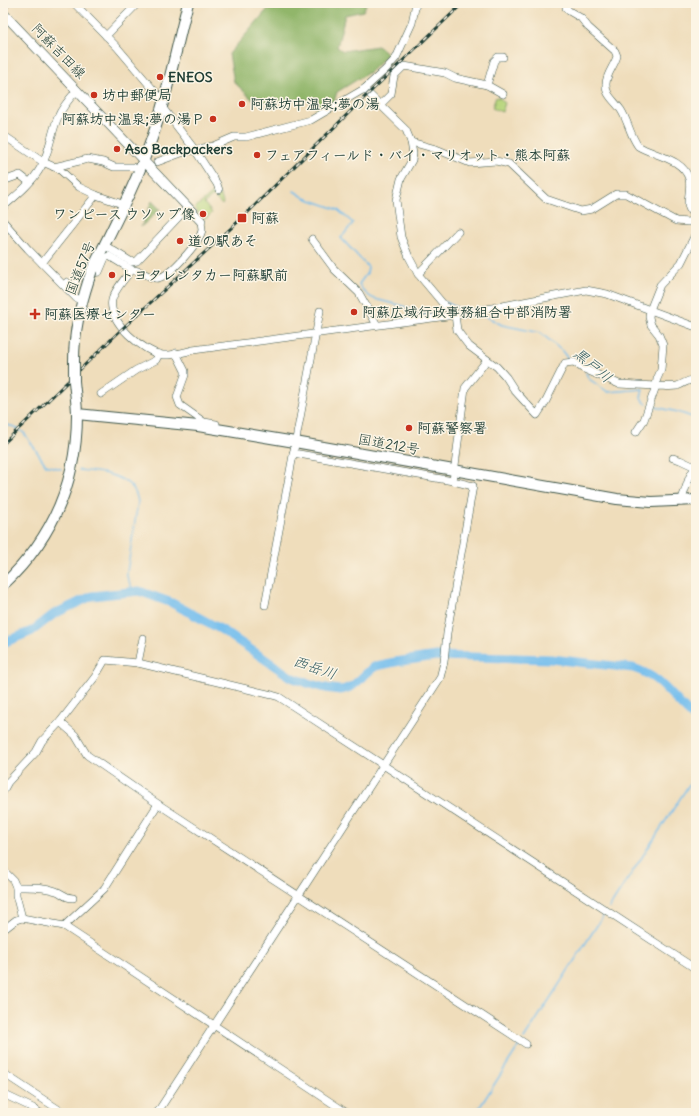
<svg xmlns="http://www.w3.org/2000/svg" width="699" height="1116" viewBox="0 0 699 1116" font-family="Delius,'Klee One',sans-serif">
  <rect width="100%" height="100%" fill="#fcf5e5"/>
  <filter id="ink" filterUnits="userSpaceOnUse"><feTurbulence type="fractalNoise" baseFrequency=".025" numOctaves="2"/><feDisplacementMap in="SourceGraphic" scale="8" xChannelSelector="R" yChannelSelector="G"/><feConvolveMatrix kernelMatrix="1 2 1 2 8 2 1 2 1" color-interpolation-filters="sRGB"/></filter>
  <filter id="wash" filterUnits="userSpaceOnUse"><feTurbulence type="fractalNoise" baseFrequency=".012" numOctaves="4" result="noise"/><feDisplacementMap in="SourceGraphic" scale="16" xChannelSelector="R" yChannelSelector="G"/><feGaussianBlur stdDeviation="0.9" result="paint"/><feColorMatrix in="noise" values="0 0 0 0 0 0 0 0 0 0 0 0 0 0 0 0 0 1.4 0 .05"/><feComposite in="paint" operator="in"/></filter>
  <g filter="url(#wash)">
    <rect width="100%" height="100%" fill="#efddbb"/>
    <!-- green -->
    <g fill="#b7d57b" stroke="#6b8958">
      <path d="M496 97 500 98 505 103 502 112 492 108Z"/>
      <path d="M213 193H216L221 196 223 203 222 205 213 196 204 203 212 213 207 218 203 219 195 209 196 207Z"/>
    </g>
    <!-- forest -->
    <g fill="#91b66b" stroke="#587a50">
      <path d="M273 3H367L363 11 345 15 337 47 343 51 378 46 388 54 371 71 337 92 333 105 320 112 307 99 255 102 234 82 229 54Z"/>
      <path d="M152 201 160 209 141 227Z"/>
    </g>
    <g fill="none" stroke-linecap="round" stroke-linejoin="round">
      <!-- stream -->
      <g stroke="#74beed" stroke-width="1.5">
        <path d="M294 191 305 198 328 206 338 210 353 223 341 238 368 267 367 273 359 284C369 303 381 299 399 305 407 307 415 313 423 314 430 316 434 312 439 307"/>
        <path d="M445 302 462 310"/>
        <path d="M480 313 502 325 541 333 562 351 569 360"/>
        <path d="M586 373 589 379 608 392 643 389 641 398 644 402 647 404"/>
        <path d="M651 406 678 412 692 417 696 428"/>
        <path d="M3 424 15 427 24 433 46 465 61 469"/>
        <path d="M79 470C96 472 117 473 130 485 135 489 137 496 138 502L127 572V577L134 592"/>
        <path d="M609 908 696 774"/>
        <path d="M524 1039 605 913"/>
        <path d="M476 1113 520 1044"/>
      </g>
      <!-- river -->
      <path stroke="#74beed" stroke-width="9" d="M3 643 32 631 54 614 92 596 139 591 172 603 222 630 291 677C306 683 324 689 340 690 343 690 348 688 352 686 361 680 367 671 376 666L395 662 436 656 551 659 633 668C665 678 672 700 696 719"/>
    </g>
  </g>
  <g filter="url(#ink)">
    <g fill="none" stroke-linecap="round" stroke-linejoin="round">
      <defs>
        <g id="minor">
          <path d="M74 3 117 47 163 101"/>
          <path d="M567 3 566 8 569 11 581 18 588 27 615 51 617 56C615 65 606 74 606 84 605 95 615 101 621 110 628 121 630 135 638 146 654 156 683 158 689 179 691 187 688 196 688 204 688 210 694 215 696 220"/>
          <path d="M3 7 7 3"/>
          <path d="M106 36 135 6V3"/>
          <path d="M487 85 494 61 498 57H503"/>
          <path d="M364 89 406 130 411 142 436 149 470 163 496 161 509 164 546 199 581 211 592 209 616 194H626L676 221 688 222 695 219"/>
          <path d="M381 104 391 94 394 76 404 66 445 73 455 78 487 85 503 94"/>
          <path d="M162 107 195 150 217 184 219 190"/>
          <path d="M3 135 43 162 59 169 79 187 96 195 125 205"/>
          <path d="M411 142 413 154 412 160 401 179 396 200 401 237 409 257 418 274 444 305 455 315 457 330 462 337 469 346 497 367 506 377 515 391 537 415 546 401 565 363 574 362 582 368 619 384 656 386 657 379 661 370 663 345 659 335 651 325 649 317 650 310 660 285 681 263 696 233"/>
          <path d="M157 162 184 152 213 146 234 137H246L311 120 364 89 385 70 396 58 412 23 416 3"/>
          <path d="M54 167 88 159 103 162 114 167H133"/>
          <path d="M3 181 20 175 29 182"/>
          <path d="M3 207C17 195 32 183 41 167 50 151 51 133 58 117 62 107 70 98 77 90"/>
          <path d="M3 221 28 249 76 298 82 301"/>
          <path d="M201 221C201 224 202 227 202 230 200 242 170 276 158 278 150 280 144 270 132 270 125 278 115 289 112 300 107 321 144 353 163 355 172 356 184 352 193 350L455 315 586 290 607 294 696 327"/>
          <path d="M312 239 334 269 359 293 377 325"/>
          <path d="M104 245 130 261 132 262 137 261 188 207"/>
          <path d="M42 263 96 195"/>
          <path d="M418 274 458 232"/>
          <path d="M67 282 72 288 80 275 99 272 105 258 109 256 132 270"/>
          <path d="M176 353 185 371V375L177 397 180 405 204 422 216 424"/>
          <path d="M101 394 136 370 156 360 159 354"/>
          <path d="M636 432 644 420 656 386C663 386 670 387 677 386 685 384 686 379 696 380"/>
          <path d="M293 453 453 481"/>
          <path d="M673 458 680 460 695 467"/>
          <path d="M681 502 689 478 696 465"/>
          <path d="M265 605 320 311"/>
          <path d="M138 663 143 638"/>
          <path d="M60 722 75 735 87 755 158 804 526 1044"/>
          <path d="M3 791 8 782 36 752 42 741 60 722 95 677 105 660 138 663 272 695 279 697 696 969"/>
          <path d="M3 870 13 880 16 887V895L22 918"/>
          <path d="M16 887C29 887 43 886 56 891 63 893 64 898 73 898"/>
          <path d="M64 926 104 889 158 804"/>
          <path d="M3 930 16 920 22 918 64 926 347 1113"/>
          <path d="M3 1073 64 1113"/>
          <path d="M3 1094 33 1108 40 1113"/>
          <path d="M157 1113 440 678 444 662 447 633 473 486 453 481 465 388 487 360"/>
        </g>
        <path id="major" d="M3 13 201 221"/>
        <g id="highway">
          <path d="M92 270C113 227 136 184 152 138 168 94 176 48 188 3"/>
          <path d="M74 361C74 331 80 307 89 279"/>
          <path d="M77 414 198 426 229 431 295 442 617 499 651 502 696 500"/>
          <path d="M3 585C52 539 77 483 77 415 77 404 75 393 74 381"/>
        </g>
      </defs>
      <!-- minor casing -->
      <use href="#minor" stroke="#3e5548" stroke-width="8"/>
      <!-- major casing -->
      <use href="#major" stroke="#3e5548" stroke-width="10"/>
      <!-- highway casing -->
      <use href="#highway" stroke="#3e5548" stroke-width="12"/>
      <!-- minor -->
      <use href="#minor" stroke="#fff" stroke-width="7"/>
      <!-- major -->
      <use href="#major" stroke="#fff" stroke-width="9"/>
      <!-- highway -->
      <use href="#highway" stroke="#fff" stroke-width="10"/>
      <defs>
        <path id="rail" d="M3 444 123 328 242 218 369 93 463 3"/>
      </defs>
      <!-- rail casing -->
      <use href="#rail" stroke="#1f3d34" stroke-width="3"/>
      <!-- rail -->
      <use href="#rail" stroke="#fcf5e5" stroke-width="1.5" stroke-dasharray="4.5" stroke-linecap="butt"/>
      <defs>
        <g id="highway-bridge">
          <path d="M89 279 92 270"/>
          <path d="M74 361V381"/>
        </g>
      </defs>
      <!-- highway-bridge casing -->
      <use href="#highway-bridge" stroke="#3e5548" stroke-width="12" stroke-linecap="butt"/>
      <!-- highway-bridge -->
      <use href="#highway-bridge" stroke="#fff" stroke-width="10"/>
    </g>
  </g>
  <!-- markers -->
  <g fill="#c8321e" stroke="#fcf5e5" stroke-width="1.5">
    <circle cx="160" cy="77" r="4"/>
    <circle cx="94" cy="95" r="4"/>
    <circle cx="242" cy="104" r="4"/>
    <circle cx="213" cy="119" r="4"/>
    <circle cx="117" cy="149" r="4"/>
    <circle cx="257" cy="155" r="4"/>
    <circle cx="203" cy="214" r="4"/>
    <rect x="237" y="213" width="10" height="10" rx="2"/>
    <circle cx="180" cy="241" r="4"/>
    <circle cx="112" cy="275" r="4"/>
    <circle cx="354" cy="312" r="4"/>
    <path d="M33 308h4v4h4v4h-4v4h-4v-4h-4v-4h4z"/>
    <circle cx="409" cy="428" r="4"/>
  </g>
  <g text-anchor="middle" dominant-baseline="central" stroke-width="3" stroke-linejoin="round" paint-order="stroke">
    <!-- street labels -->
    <g font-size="14" fill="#1f3d34" stroke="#fcf5e5">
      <text transform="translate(59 51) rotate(46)">阿蘇吉田線</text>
      <text transform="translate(80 268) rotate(-68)">国道57号</text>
      <text transform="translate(389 444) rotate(10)">国道212号</text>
    </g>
    <!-- poi labels -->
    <g font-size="14" font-weight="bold" fill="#1f3d34" stroke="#fcf5e5" text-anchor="start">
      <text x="168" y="77">ENEOS</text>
      <text x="102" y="95">坊中郵便局</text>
      <text x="250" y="104">阿蘇坊中温泉;夢の湯</text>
      <text x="205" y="119" text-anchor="end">阿蘇坊中温泉;夢の湯Ｐ</text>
      <text x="125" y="149">Aso Backpackers</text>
      <text x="265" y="155">フェアフィールド・バイ・マリオット・熊本阿蘇</text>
      <text x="195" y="214" text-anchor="end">ワンピース ウソップ像</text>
      <text x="251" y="218">阿蘇</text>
      <text x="188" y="241">道の駅あそ</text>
      <text x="120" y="275">トヨタレンタカー阿蘇駅前</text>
      <text x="362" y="312">阿蘇広域行政事務組合中部消防署</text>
      <text x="44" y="314">阿蘇医療センター</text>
      <text x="417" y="428">阿蘇警察署</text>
    </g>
    <!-- water labels -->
    <g font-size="15" font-style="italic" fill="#345d62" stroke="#fcf5e5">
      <text transform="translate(593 365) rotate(40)">黒戸川</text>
      <text transform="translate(315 667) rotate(19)">西岳川</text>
    </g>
  </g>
  <!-- margin -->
  <rect width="699" height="1116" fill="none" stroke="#fcf5e5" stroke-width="16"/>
</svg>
